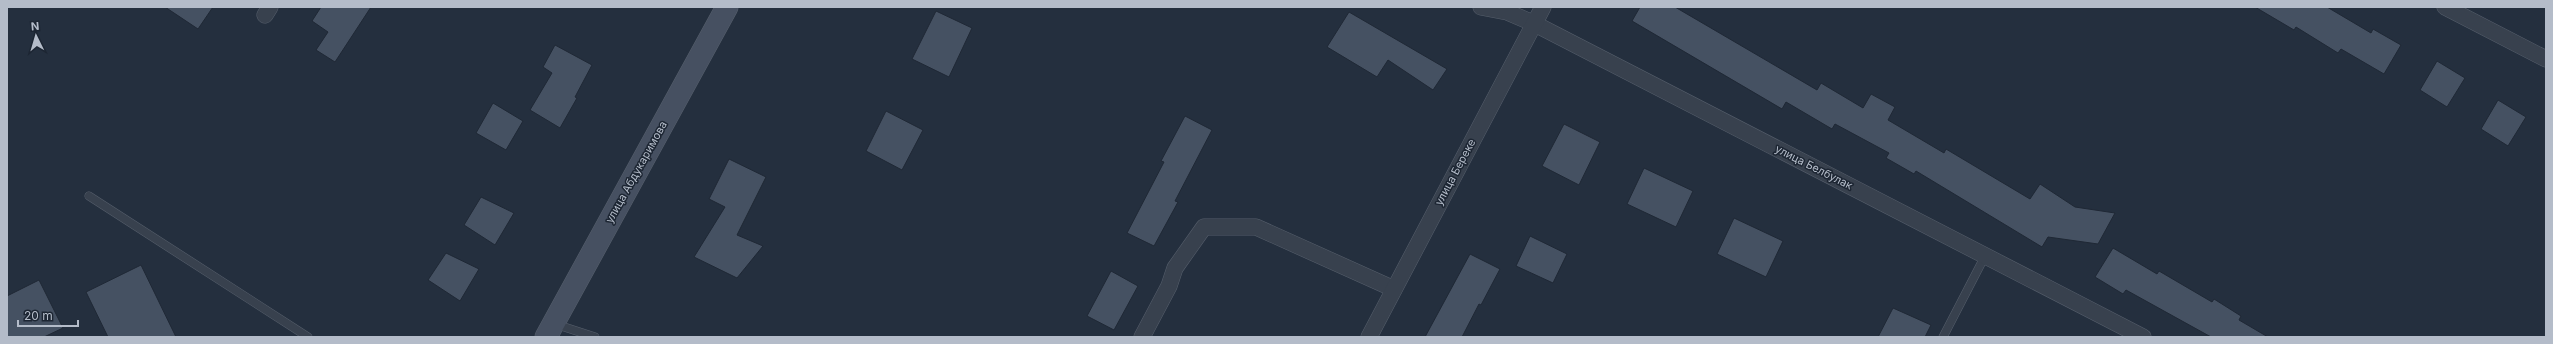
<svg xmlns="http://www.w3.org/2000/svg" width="2553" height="344" viewBox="0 0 2553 344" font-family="Inter,sans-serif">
  <rect width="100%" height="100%" fill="#242f3e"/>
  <!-- building -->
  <g fill="#455162" stroke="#1f2835">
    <path d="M165 7H213L198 29Z"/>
    <path d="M321 7H371L335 62 316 50 328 32 312 21Z"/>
    <path d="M1640 7H1675L1817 90 1821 83 1863 108 1871 94 1895 107 1888 120 1944 153 1946 149 2030 199 2040 184 2075 207 2115 213 2098 244 2048 237 2042 247 1916 171 1914 174 1886 158 1889 153 1835 124 1832 129 1786 102 1782 109 1632 21Z"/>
    <path d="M2255 7H2327L2371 33 2373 29 2401 45 2384 74 2341 49 2338 53 2296 27 2294 30Z"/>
    <path d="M936 11 972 28 949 77 912 59Z"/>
    <path d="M1349 12 1447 69 1433 90 1388 60 1377 77 1327 47Z"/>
    <path d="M555 45 592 65 575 97 577 98 560 128 530 110 552 73 543 67Z"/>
    <path d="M2437 61 2465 78 2447 107 2420 90Z"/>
    <path d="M2498 100 2526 117 2508 146 2481 129Z"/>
    <path d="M493 103 523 121 506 150 476 133Z"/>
    <path d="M886 111 923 130 902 170 866 151Z"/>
    <path d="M1185 116 1212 130 1175 201 1178 202 1154 246 1127 233 1164 162 1161 161Z"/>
    <path d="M1564 124 1600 142 1579 185 1542 166Z"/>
    <path d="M729 159 766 177 737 235 763 246 737 278 694 257 725 207 709 199Z"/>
    <path d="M1644 168 1693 191 1676 227 1627 204Z"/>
    <path d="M481 197 514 213 495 245 464 225Z"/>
    <path d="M1734 218 1783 241 1766 277 1717 254Z"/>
    <path d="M1530 236 1567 254 1553 283 1516 266Z"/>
    <path d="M2113 248 2157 274 2159 271 2212 302 2214 299 2241 316 2239 320 2268 337H2211L2126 290 2123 294 2095 277Z"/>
    <path d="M446 253 479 269 460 301 428 280Z"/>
    <path d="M1470 254 1500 269 1481 305 1479 304 1462 337H1425Z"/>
    <path d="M141 265 176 337H108L86 292Z"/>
    <path d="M1111 271 1138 286 1114 330 1087 316Z"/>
    <path d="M39 280 63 328 44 337H7V296Z"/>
    <path d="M1893 308 1931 325 1925 337H1878Z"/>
  </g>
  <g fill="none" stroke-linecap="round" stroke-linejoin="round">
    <defs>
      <g id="service">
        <path d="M89 196 308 337"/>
        <path d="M555 324 595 337"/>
        <path d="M1943 337 1985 256"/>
      </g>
      <g id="minor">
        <path d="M1481 7 1507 12 1533 23 2143 337"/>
        <path d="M2445 7 2546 59"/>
        <path d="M265 15 270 7"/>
        <path d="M1142 337 1169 286 1175 268 1204 227H1256L1394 289"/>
        <path d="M1369 337 1543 7"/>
      </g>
      <path id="secondary" d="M546 337 727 7"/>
    </defs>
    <!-- service casing -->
    <use href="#service" stroke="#565f6c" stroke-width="9"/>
    <!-- minor casing -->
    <use href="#minor" stroke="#565f6c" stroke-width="17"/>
    <!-- secondary casing -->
    <use href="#secondary" stroke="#565f6c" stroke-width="23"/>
    <!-- service -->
    <use href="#service" stroke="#38414e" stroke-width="8"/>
    <!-- minor -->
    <use href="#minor" stroke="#38414e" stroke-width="16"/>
    <!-- secondary -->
    <use href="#secondary" stroke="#465061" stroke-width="22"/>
  </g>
  <g text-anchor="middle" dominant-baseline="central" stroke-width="3" stroke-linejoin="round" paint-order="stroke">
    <!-- street labels -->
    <g font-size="11" fill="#b4bcc9" stroke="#1d2633">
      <text transform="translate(1814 167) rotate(27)">улица Белбулак</text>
      <text transform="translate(636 172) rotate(-61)">улица Абдукаримова</text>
      <text transform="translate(1455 172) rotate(-62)">улица Береке</text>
    </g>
  </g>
  <!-- border -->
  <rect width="2553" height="344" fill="none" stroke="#b4bcc9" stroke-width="16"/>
  <!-- north arrow -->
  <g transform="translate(36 36) rotate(355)" stroke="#1d2633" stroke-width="3" paint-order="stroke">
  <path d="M0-3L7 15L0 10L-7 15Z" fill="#b4bcc9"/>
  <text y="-6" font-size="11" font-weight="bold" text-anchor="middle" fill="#b4bcc9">N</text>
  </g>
  <!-- scale -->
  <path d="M18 320v6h60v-6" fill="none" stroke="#b4bcc9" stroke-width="2"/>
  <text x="24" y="320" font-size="12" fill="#b4bcc9" stroke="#1d2633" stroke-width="3" paint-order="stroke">20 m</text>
</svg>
